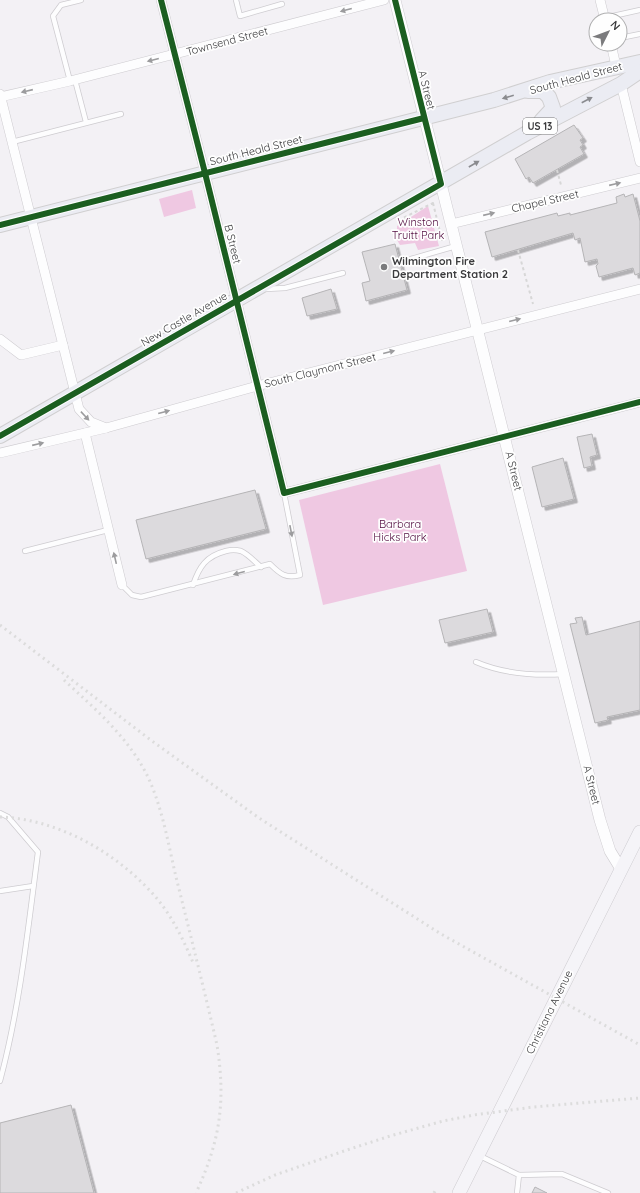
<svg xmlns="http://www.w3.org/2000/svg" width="640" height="1193" viewBox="0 0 640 1193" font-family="Quicksand,sans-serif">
  <defs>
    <filter id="shadow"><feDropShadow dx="3.5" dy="3.5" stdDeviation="0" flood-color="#0004"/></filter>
  </defs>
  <rect width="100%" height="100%" fill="#f3f1f5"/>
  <!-- green -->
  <g fill="#efc8e2">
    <path d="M192 190 196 208 164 217 159 199Z"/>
    <path d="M428 206 439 246 418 250 415 243 400 245 397 240V226Z"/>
    <path d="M440 464 467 571 323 605 299 500Z"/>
  </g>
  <!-- building -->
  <g fill="#dcdadd" stroke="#b5b4b6" filter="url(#shadow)">
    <path d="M574 125 583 138 580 140 583 145 580 147 584 154 533 183 529 177 526 179 515 159Z"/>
    <path d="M624 194 625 197 633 194 640 221V273L635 275 633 268 599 277 596 266 598 264 597 259 585 262 580 238 575 240 573 233 492 257 485 232 557 213 558 216 570 213V215L617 203 616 197Z"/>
    <path d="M395 244 407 290 366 301 362 283 370 281 362 252Z"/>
    <path d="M331 289 337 309 307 316 302 298Z"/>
    <path d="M592 434 597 455 590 457 592 466 584 468 577 437Z"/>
    <path d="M563 458 574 499 542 507 532 467Z"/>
    <path d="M255 490 266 529 146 559 136 520Z"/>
    <path d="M487 609 493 632 445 643 439 620Z"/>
    <path d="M582 617 586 635 640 621V710L607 717 608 720 595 723 570 624 577 623 575 618Z"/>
    <path d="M71 1105 94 1193H0V1123Z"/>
    <path d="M535 1187 547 1193H532Z"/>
  </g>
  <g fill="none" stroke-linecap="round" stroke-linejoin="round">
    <defs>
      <g id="service">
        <path d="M236 0 240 16 282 4"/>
        <path d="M604 18 640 10"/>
        <path d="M620 38 640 34"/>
        <path d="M75 80 86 122"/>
        <path d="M70 81 53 16 61 5 81 0"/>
        <path d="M12 142 121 114"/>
        <path d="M411 259 456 246"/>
        <path d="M266 289 285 288 343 273"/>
        <path d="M25 551 108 530"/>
        <path d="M122 585 132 595 141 597 270 564C280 574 286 579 300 575L284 493"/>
        <path d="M193 585C199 567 206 556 226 551 230 550 237 550 241 551 248 554 255 562 261 567"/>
        <path d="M476 662C504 674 533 676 564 674"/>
        <path d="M0 813 8 817 38 852C28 929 20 1006 0 1081"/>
        <path d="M0 891 33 886"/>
        <path d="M480 1156 519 1175 517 1193"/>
        <path d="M519 1175 562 1174 608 1193"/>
      </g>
      <g id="minor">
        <path d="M161 0 205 173 284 493 640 402"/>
        <path d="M600 0 605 20"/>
        <path d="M611 44 616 66"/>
        <path d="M621 84 640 162"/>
        <path d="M0 94 79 409 91 422 106 428"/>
        <path d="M0 97 70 81 384 0"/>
        <path d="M451 224 640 178"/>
        <path d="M0 339 21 355 63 345"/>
        <path d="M85 433 122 585"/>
        <path d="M0 453 106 428 257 386 640 289"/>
      </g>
      <path id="tertiary" d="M395 0 600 820 610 851 621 869"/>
      <path id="secondary" d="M459 1193 640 832"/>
      <g id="primary">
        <path d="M528 91H543L549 97 553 108 541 121"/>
        <path d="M0 225 494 100 550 82 640 62"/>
        <path d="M0 436 527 133 621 84 640 71"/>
      </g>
    </defs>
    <!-- service casing -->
    <use href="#service" stroke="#ceccd0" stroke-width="6"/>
    <!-- minor casing -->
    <use href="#minor" stroke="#ceccd0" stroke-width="10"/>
    <!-- tertiary casing -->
    <use href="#tertiary" stroke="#ceccd0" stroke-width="12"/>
    <!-- secondary casing -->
    <use href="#secondary" stroke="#ceccd0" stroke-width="14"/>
    <!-- primary casing -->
    <use href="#primary" stroke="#d0cfd0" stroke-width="16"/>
    <!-- path -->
    <g stroke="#d7d7d7" stroke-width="2" stroke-dasharray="3 3" stroke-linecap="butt">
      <path d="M557 170 561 185"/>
      <path d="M433 203 442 240 403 218Z"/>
      <path d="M518 250 533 304"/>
    </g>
    <!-- service -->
    <use href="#service" stroke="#fdfdfe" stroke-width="4.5"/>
    <!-- minor -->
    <use href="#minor" stroke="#fdfdfe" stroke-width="9"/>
    <!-- tertiary -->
    <use href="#tertiary" stroke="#fdfdfe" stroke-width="11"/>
    <!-- secondary -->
    <use href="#secondary" stroke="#f5f4f8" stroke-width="13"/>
    <!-- primary -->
    <use href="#primary" stroke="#ebecf3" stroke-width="14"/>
    <!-- rail -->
    <g stroke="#dcdcdc" stroke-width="3" stroke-dasharray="2 4" stroke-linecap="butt">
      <path d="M0 625 152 741 259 818 441 934 640 1045"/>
      <path d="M64 680C95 709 126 735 146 773 162 805 168 843 176 877 190 933 204 989 217 1045 226 1102 220 1141 196 1193"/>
      <path d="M0 817C60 819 121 855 159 901 174 920 185 943 194 965"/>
      <path d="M236 1193 275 1175 344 1151 390 1136 443 1121 474 1115 533 1107 640 1098"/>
      <path d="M434 1193 436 1189"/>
    </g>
    <defs>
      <g id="cycleway">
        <path d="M161 0 205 173 284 493 640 402"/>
        <path d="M0 225 424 118"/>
        <path d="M0 436 441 184 395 0"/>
      </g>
    </defs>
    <!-- cycleway casing -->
    <use href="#cycleway" stroke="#fefefe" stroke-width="8"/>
    <!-- cycleway -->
    <use href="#cycleway" stroke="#1b5e20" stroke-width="6"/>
  </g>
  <!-- one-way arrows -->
  <defs><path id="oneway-solid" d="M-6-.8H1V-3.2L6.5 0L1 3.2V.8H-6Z"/></defs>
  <g fill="#9c9c9e">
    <use href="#oneway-solid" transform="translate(346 10) rotate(165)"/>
    <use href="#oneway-solid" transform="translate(153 60) rotate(166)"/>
    <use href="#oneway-solid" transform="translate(27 91) rotate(167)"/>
    <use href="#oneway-solid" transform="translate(615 184) rotate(-13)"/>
    <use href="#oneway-solid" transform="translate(489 214) rotate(-13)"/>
    <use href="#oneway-solid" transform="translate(515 320) rotate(-14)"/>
    <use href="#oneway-solid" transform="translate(389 352) rotate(-14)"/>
    <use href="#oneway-solid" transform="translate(164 412) rotate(-15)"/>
    <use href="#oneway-solid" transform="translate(85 416) rotate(47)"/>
    <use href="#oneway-solid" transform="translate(38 444) rotate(-13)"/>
    <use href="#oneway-solid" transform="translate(291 531) rotate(79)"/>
    <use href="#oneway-solid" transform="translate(115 558) rotate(-103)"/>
    <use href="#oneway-solid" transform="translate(239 573) rotate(165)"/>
  </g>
  <g fill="#8a8b8f">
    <use href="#oneway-solid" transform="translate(508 97) rotate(164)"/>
    <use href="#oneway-solid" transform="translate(587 100) rotate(-28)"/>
    <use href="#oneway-solid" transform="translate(474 164) rotate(-30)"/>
  </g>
  <!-- markers -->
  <circle fill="#7b7b7d" stroke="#fefefe" stroke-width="1.5" cx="384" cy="267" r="4"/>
  <g text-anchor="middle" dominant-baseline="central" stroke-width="3.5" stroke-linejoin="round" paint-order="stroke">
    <!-- shield labels -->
    <rect fill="#fefefe" stroke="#767677" stroke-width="1" x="523" y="118" width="34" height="16" rx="3"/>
    <g font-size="10" font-weight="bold" fill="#3b3b3d">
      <text x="540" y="126">US 13</text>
    </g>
    <!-- street labels -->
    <g font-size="11" fill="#3b3b3d" stroke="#fefefe">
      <text transform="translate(227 41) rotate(-15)">Townsend Street</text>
      <text transform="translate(576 78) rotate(-15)">South Heald Street</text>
      <text transform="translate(427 90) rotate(76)">A Street</text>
      <text transform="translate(256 150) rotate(-14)">South Heald Street</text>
      <text transform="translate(545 201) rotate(-13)">Chapel Street</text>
      <text transform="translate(233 244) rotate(76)">B Street</text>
      <text transform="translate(184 319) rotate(-30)">New Castle Avenue</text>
      <text transform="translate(320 370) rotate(-14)">South Claymont Street</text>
      <text transform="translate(514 471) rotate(76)">A Street</text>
      <text transform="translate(592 785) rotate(76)">A Street</text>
      <text transform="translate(549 1012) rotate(-64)">Christiana Avenue</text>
    </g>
    <!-- park labels -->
    <g font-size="11" fill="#500a3e" stroke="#fefefe">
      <text x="418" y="222">Winston<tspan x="418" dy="13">Truitt Park</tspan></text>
      <text x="400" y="524">Barbara<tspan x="400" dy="13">Hicks Park</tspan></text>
    </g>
    <!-- poi labels -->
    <g font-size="11" font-weight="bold" fill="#3b3b3d" stroke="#fefefe" text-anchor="start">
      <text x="392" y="261">Wilmington Fire<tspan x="392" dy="13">Department Station 2</tspan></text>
    </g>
  </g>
  <!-- north arrow -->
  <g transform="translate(608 32) rotate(48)"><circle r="19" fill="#fefefe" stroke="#b0b0b1"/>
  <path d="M0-3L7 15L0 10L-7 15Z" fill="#7b7b7d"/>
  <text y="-6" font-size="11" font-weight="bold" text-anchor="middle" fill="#3b3b3d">N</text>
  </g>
</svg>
